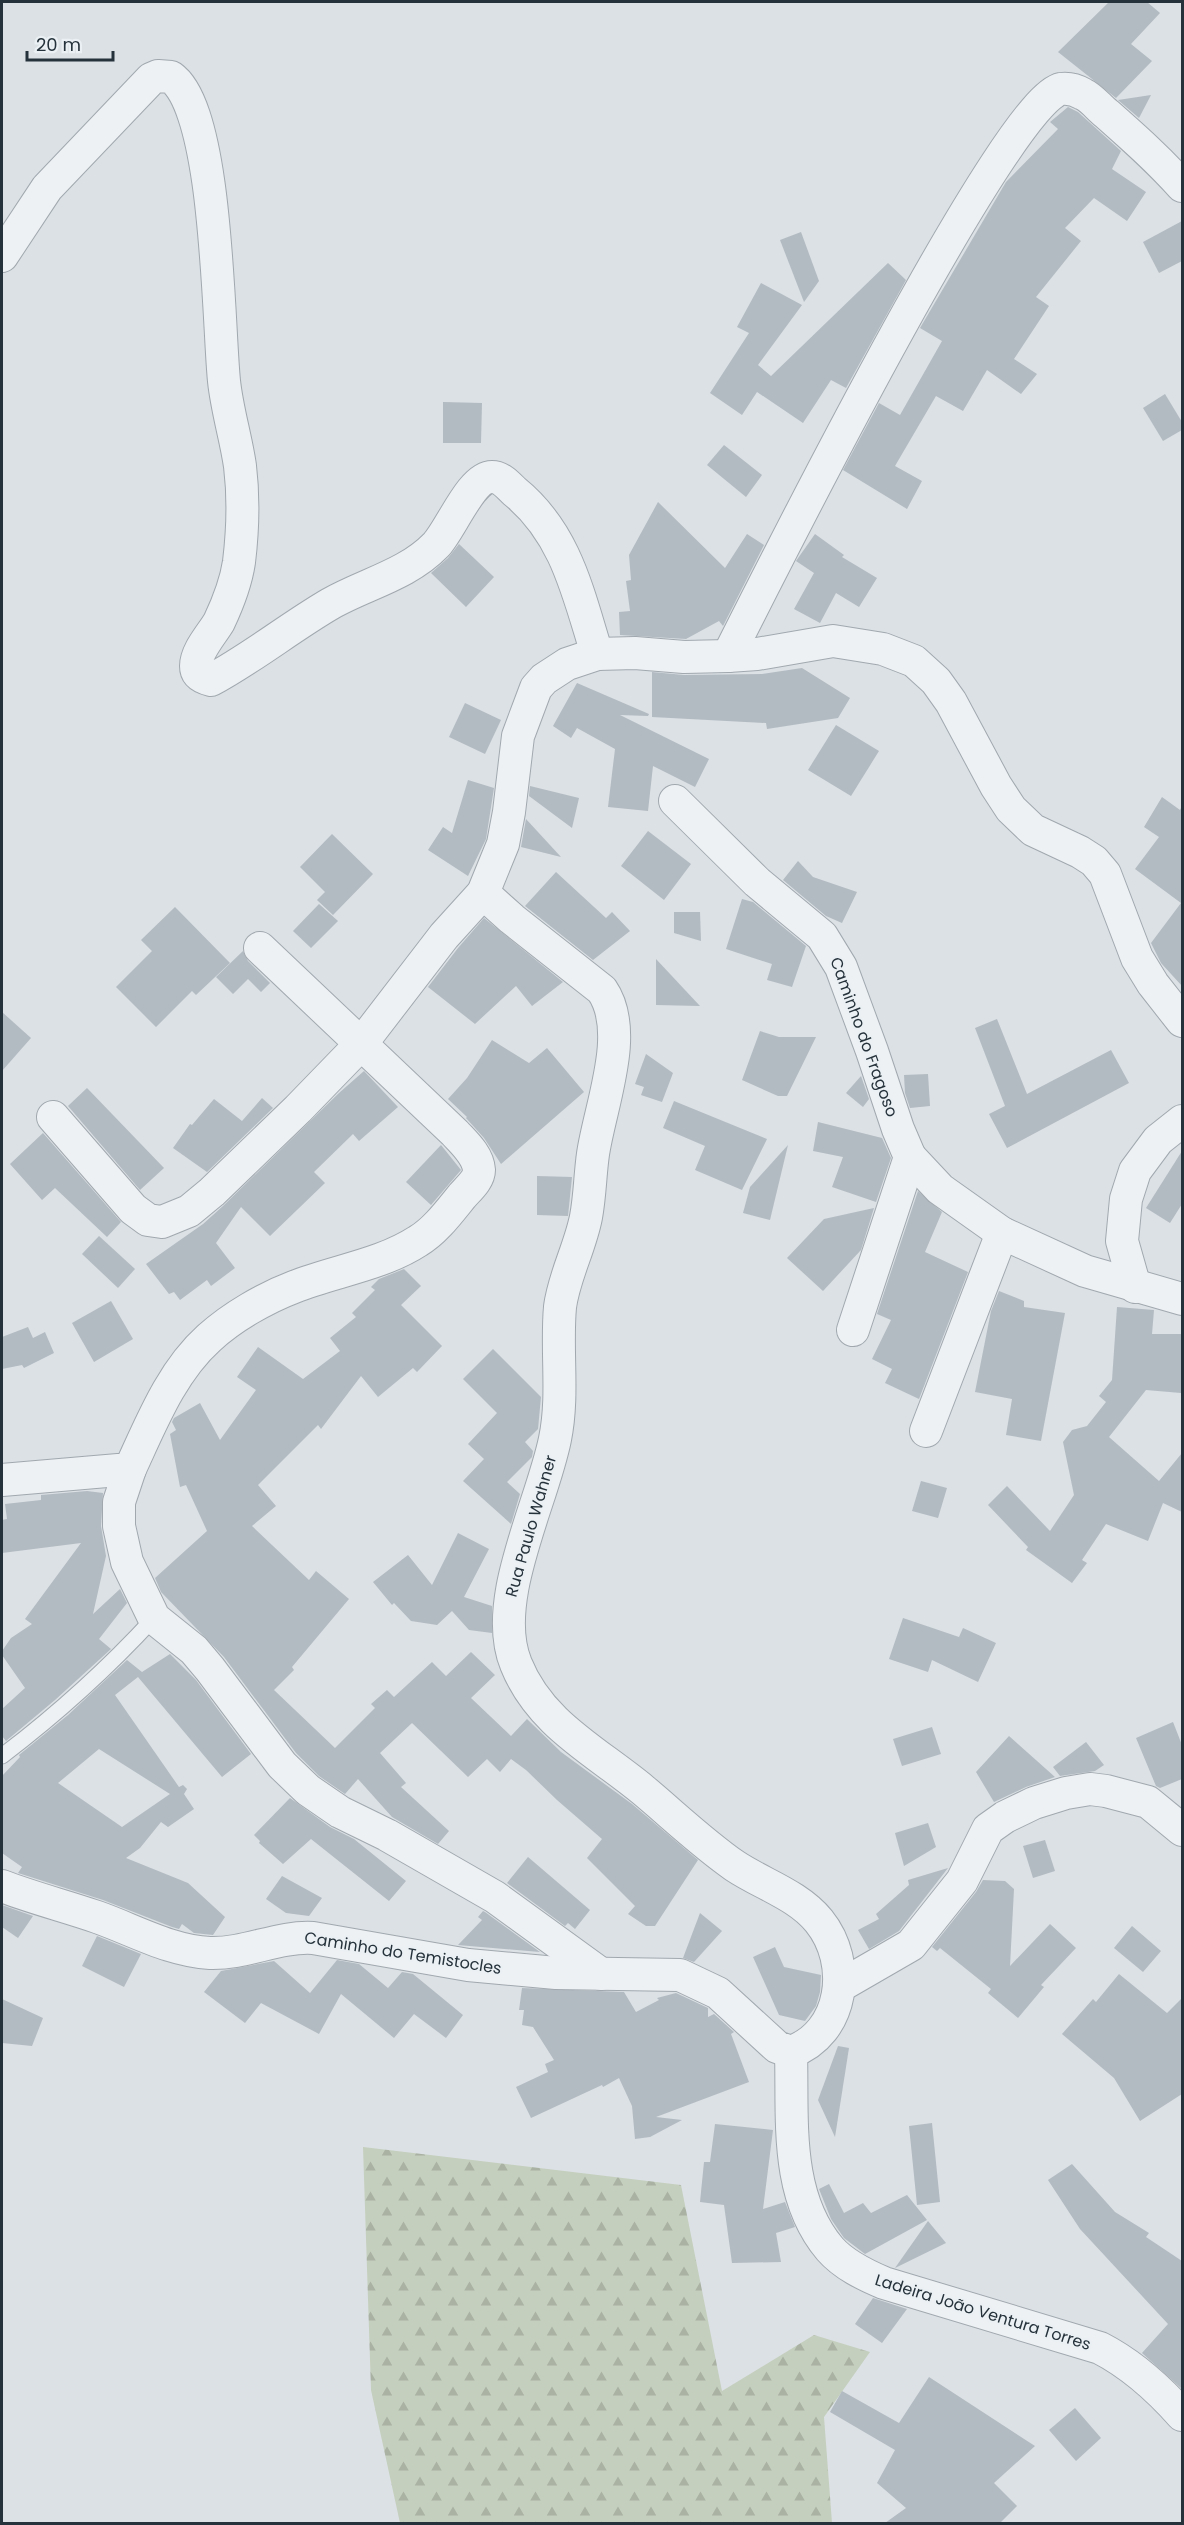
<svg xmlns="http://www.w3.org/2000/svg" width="1184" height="2525" viewBox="0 0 1184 2525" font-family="Poppins,sans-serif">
  <defs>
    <pattern id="forest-firs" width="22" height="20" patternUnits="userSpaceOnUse" patternTransform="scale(1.5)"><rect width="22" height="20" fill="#c5cfbd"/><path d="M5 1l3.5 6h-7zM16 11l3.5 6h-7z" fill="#a9b2a3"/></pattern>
  </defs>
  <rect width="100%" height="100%" fill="#dbe1e5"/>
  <!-- forest -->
  <path fill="url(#forest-firs)" d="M363 2147 681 2185 722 2391 814 2335 870 2352 824 2417 832 2523H400L371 2390Z"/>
  <!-- building -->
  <g fill="#b3bbc2" fill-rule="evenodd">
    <path d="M1109 2H1147L1160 13 1131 44 1152 61 1116 98 1058 52Z"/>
    <path d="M1151 95 1139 118 1118 100Z"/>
    <path d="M1068 107 1078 112 1121 151 1112 169 1146 192 1127 221 1094 198 1065 228 1081 241 1036 297 1049 306 1014 359 1037 374 1021 394 987 370 963 411 936 396 895 466 922 481 907 509 843 470 879 403 900 415 942 341 920 328 1006 182 1058 129 1050 122Z"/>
    <path d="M1182 221V261L1159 273 1143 242Z"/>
    <path d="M801 232 819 281 804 302 780 240Z"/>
    <path d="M888 263 906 280 846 388 831 380 803 423 757 392 742 415 710 393 749 333 737 327 761 283 802 305 758 365 771 376Z"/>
    <path d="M1165 394 1182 422V430L1163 441 1143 408Z"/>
    <path d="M443 402 482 403 481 443H443Z"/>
    <path d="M724 445 762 475 746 497 707 465Z"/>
    <path d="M658 502 725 568 747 534 764 545 723 626 719 621 686 639 620 635 619 612 630 611 626 581 631 580 629 555Z"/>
    <path d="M815 534 844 555 842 557 877 578 859 607 836 593 820 623 794 609 814 573 796 561Z"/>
    <path d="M459 544 494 577 466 607 431 573 448 558Z"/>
    <path d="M802 668 850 698 838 718 767 729 766 723 652 717V672L684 675 762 674Z"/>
    <path d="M577 683 649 714 648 716 620 715 709 759 695 787 653 766 648 811 608 807 615 749 577 728 571 738 553 726Z"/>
    <path d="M465 703 501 720 485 754 449 737Z"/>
    <path d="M836 725 879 751 851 796 808 770Z"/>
    <path d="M468 780 494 788 486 839 468 876 428 850 443 827 452 833Z"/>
    <path d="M530 786 579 798 572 828 529 796Z"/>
    <path d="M1162 797 1180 810 1182 806V986L1161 963 1151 943 1181 903 1135 869 1159 837 1144 827Z"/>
    <path d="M526 819 561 857 521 847Z"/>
    <path d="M648 831 691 864 664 900 621 866Z"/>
    <path d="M332 834 373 874 333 915 317 900 325 892 300 867Z"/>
    <path d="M798 861 813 877 857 892 842 923 826 916 783 880Z"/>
    <path d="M556 872 606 918 612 912 630 931 593 960 525 906Z"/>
    <path d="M742 899 753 902 806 946 792 987 767 980 772 964 726 949Z"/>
    <path d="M319 904 338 921 311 948 293 931Z"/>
    <path d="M175 907 230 963 196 995 192 991 156 1027 116 987 152 951 141 940Z"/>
    <path d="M674 912H700L701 941 674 933Z"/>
    <path d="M484 918 563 982 532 1006 516 986 475 1024 428 987 458 948Z"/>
    <path d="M243 951 248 961 270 983 261 992 248 979 233 994 216 977Z"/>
    <path d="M656 959 700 1006 656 1005Z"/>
    <path d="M2 1012 31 1038 2 1071Z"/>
    <path d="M997 1019 1027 1094 1111 1050 1129 1083 1007 1148 989 1114 1005 1106 975 1028Z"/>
    <path d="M760 1031 779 1037H816L787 1096H778L742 1080Z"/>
    <path d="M492 1040 529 1063 547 1048 584 1092 501 1164 484 1138 466 1118 467 1117 448 1099 467 1078Z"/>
    <path d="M646 1054 673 1073 662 1102 641 1095 644 1087 635 1084Z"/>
    <path d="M364 1071 398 1107 359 1141 353 1134 314 1172 325 1183 270 1236 241 1207 216 1243 235 1268 211 1286 207 1280 180 1300 174 1292 169 1294 146 1264 203 1224 223 1206 339 1093Z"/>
    <path d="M928 1074 930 1106 910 1108 905 1093 904 1075Z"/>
    <path d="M861 1076 869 1099 863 1107 846 1093Z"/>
    <path d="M87 1088 164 1168 140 1190 68 1106Z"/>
    <path d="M262 1098 273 1108 207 1172 173 1148 190 1124 192 1125 214 1099 242 1121Z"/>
    <path d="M674 1101 767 1139 742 1190 695 1170 705 1146 663 1128Z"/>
    <path d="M818 1122 882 1138 891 1158 876 1202 832 1187 843 1157 813 1151Z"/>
    <path d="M43 1133 121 1222 107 1237 55 1188 42 1200 10 1164Z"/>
    <path d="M441 1145 461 1170 431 1205 406 1182Z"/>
    <path d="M788 1145 770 1220 743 1213 750 1187Z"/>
    <path d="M1182 1151V1204L1170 1223 1146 1208Z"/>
    <path d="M537 1176 572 1177 568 1216 537 1215Z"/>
    <path d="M918 1191 942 1212 925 1252 968 1272 919 1399 885 1383 892 1369 872 1359 891 1320 877 1314Z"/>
    <path d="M874 1208 861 1250 823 1291 787 1258 824 1219Z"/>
    <path d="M99 1236 135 1269 118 1288 82 1254Z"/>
    <path d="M404 1269 421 1286 401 1305 442 1346 417 1372 413 1368 378 1397 361 1376 321 1429 318 1425 258 1485 276 1506 252 1526 309 1580 316 1571 349 1599 292 1667 294 1670 274 1690 335 1748 375 1708 371 1704 387 1690 394 1697 432 1662 446 1676 471 1652 495 1675 471 1698 511 1736 527 1719 561 1752 632 1804 698 1860 655 1926H646L628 1914 635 1906 587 1858 602 1839 557 1800 526 1770 511 1759 500 1772 487 1759 468 1777 412 1723 380 1753 406 1783 401 1787 449 1831 438 1844 392 1817 358 1779 345 1794 319 1776 296 1753 224 1657 161 1592 155 1578 207 1531 186 1485 180 1487 170 1434 176 1430 172 1422 174 1418 200 1403 220 1440 256 1390 237 1377 258 1347 303 1379 340 1351 330 1338 356 1317 352 1313 375 1290 371 1287 379 1279Z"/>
    <path d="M999 1291 1024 1301V1307L1065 1313 1041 1441 1006 1435 1012 1399 975 1392 991 1311Z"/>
    <path d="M111 1301 133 1339 94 1362 72 1323Z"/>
    <path d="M1117 1307 1154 1310 1152 1334H1181V1393L1146 1390 1109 1437 1159 1481 1182 1453V1512L1163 1503 1148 1541 1106 1524 1082 1560 1087 1563 1072 1583 1026 1550 1028 1547 988 1505 1007 1486 1050 1531 1074 1495 1063 1442 1072 1430 1087 1426 1106 1402 1099 1396 1112 1380Z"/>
    <path d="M28 1327 33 1338 45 1332 54 1353 24 1368 22 1365 2 1369V1337Z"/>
    <path d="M493 1349 541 1397 538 1429 525 1442 533 1451 532 1457 507 1482 520 1494 511 1524 463 1481 484 1459 468 1444 497 1413 463 1379Z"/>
    <path d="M921 1481 947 1488 938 1518 912 1511Z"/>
    <path d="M87 1491 103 1493 101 1526 106 1556 93 1614 120 1589 127 1603 99 1639 111 1649 55 1700 6 1741 2 1736V1709L25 1688 2 1655V1651L11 1638 32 1624 25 1619 81 1543 2 1553V1520L7 1519 5 1504 41 1500V1495Z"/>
    <path d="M458 1533 489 1549 464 1597 492 1606V1633L469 1630 452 1611 437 1625 411 1621 394 1603 392 1605 373 1582 408 1555 432 1585Z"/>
    <path d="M903 1618 959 1637 963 1628 996 1643 978 1682 932 1660 928 1672 889 1659Z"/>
    <path d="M170 1654 196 1680 251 1754 222 1777 138 1677 115 1695 179 1787 183 1785 187 1789 184 1794 194 1809 168 1827 161 1822 140 1848 126 1858 188 1883 225 1917 213 1935 194 1933 182 1924 179 1929 172 1927 103 1900 18 1873 22 1867 2 1853V1776L20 1757 19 1755 68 1715 127 1660 142 1672ZM99 1749 170 1794 122 1827 58 1783Z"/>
    <path d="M1173 1722 1182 1745V1779L1160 1788 1156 1786 1136 1738Z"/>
    <path d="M932 1727 941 1754 902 1766 893 1739Z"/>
    <path d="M1009 1736 1055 1777 1026 1787 994 1802 976 1772Z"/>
    <path d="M1086 1742 1104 1765 1095 1771 1060 1776 1053 1767Z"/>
    <path d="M290 1798 330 1827 354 1839 406 1881 389 1901 311 1839 283 1864 259 1843 260 1841 254 1835Z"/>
    <path d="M928 1823 936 1847 904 1866 895 1833Z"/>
    <path d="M1045 1840 1055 1871 1033 1878 1023 1846Z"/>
    <path d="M528 1857 590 1910 575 1929 568 1923 565 1926 507 1883Z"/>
    <path d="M948 1868 899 1931 869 1949 858 1930 879 1919 876 1914 909 1885 908 1880Z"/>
    <path d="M282 1876 322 1898 309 1916 286 1913 266 1899Z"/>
    <path d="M983 1880 1005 1881 1014 1889 1010 1966 1050 1924 1076 1948 1041 1985 1044 1987 1018 2018 988 1993 991 1989 940 1948 937 1951 932 1947 976 1892Z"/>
    <path d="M2 1905 33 1916 18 1938 2 1927Z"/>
    <path d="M483 1911 485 1912 540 1952 458 1945 482 1920 478 1917Z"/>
    <path d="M700 1913 722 1931 694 1962 683 1958Z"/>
    <path d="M1132 1926 1161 1951 1143 1972 1114 1948Z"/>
    <path d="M97 1936 141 1954 124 1987 82 1966Z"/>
    <path d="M775 1947 784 1967 821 1975 820 1992 816 2006 805 2021 779 2015 753 1957Z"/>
    <path d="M337 1960 359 1964 388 1988 402 1972 413 1974 463 2015 446 2038 414 2014 394 2038 341 1994 319 2034 261 2003 245 2023 204 1992 221 1971 274 1961 310 1993Z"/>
    <path d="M1119 1974 1167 2013 1182 1998V2094L1140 2121 1114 2078 1062 2034 1093 1999 1096 2002Z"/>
    <path d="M522 1988 624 1992 636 2012 659 2000 657 1998 676 1993 708 2008V2017L714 2014 734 2032 731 2034 749 2082 656 2117 682 2120 650 2137 635 2139 632 2106 619 2078 603 2087 602 2085 531 2118 516 2087 548 2072 545 2064 554 2060 533 2027 522 2025 524 2010H519Z"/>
    <path d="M2 1999 43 2018 32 2046 2 2043Z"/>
    <path d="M838 2046 849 2048 835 2137 818 2100Z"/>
    <path d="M932 2123 940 2202 917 2205 909 2126Z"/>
    <path d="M715 2124 773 2130 763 2209 785 2202 795 2227 776 2233 781 2262 732 2263 724 2205 700 2202 704 2162H710Z"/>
    <path d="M1072 2164 1115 2212 1149 2233 1146 2237 1182 2261V2389L1142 2353 1168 2324 1080 2229 1048 2180Z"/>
    <path d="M829 2184 844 2213 863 2203 871 2213 907 2195 927 2220 865 2254 844 2238 831 2219 819 2189Z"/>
    <path d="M928 2221 946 2243 895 2268Z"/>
    <path d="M873 2298 907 2309 882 2343 855 2324Z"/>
    <path d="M929 2377 1035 2446 994 2483 1017 2506 1000 2523H885L906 2508 877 2483 895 2450 830 2412 842 2391 899 2423Z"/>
    <path d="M1075 2408 1101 2438 1076 2461 1049 2430Z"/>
  </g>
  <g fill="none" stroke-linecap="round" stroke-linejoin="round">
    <defs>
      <path id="service" d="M2 1756C56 1715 108 1668 154 1618"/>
      <g id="minor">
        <path d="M2 256 47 188 151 79 158 76 171 77C218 110 218 322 224 381 227 410 236 438 240 466 244 499 243 529 239 562 236 582 228 603 219 622 212 634 196 651 196 666 196 675 203 678 211 680 252 658 289 628 330 604 365 584 407 575 436 545 451 529 471 477 492 477 501 477 508 485 514 491 566 533 578 593 597 654"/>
        <path d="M728 656C766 581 1006 100 1061 89 1069 88 1076 90 1083 94 1092 98 1099 108 1107 114 1133 137 1159 160 1182 186"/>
        <path d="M675 801 757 882 822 936 841 967 872 1051 898 1129 910 1157 853 1330"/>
        <path d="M483 893 512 919 602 990C631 1032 600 1106 593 1154 590 1175 590 1196 586 1217 580 1248 564 1276 560 1307 556 1351 564 1395 555 1439 542 1504 490 1601 516 1664 540 1724 596 1751 643 1790 674 1816 702 1843 735 1866 762 1884 798 1895 819 1921 853 1963 844 2033 791 2052"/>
        <path d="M53 1117 133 1209 148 1220 162 1222 189 1211 212 1192 298 1109 361 1044 444 936 483 893 503 844 509 812 518 736 536 688 544 679 567 664 597 654 635 653 684 657 728 656 757 654 833 641 883 649 914 661 936 681 951 702 996 786 1011 809 1033 830 1080 852 1094 861 1105 874 1137 958 1153 984 1182 1021"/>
        <path d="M910 1157 940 1189 1002 1233 1085 1271 1182 1299"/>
        <path d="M1135 1287 1122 1241 1126 1199 1135 1171 1158 1140 1182 1121"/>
        <path d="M926 1431 1002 1233"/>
        <path d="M130 1469 119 1502V1526L127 1562 154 1618 194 1650 210 1669 282 1765 308 1790 340 1812 387 1835 495 1897 601 1974"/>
        <path d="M2 1480 130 1469C151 1424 171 1372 209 1338 232 1317 265 1298 294 1287 334 1271 381 1265 418 1241 435 1231 449 1212 462 1196 468 1189 479 1180 479 1170 478 1155 464 1143 455 1133L260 948"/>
        <path d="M2 1886C33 1898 65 1906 97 1917 134 1930 170 1951 210 1953 246 1954 278 1936 313 1938L468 1965 556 1973 680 1975 718 1993 777 2047 791 2052"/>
        <path d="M840 1986 911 1945 962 1881 988 1829 1005 1817 1034 1803 1066 1793 1090 1789 1106 1791 1148 1802 1182 1830"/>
        <path d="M791 2052C793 2118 784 2195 830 2249 844 2265 865 2275 884 2283L1100 2348C1133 2365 1158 2388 1182 2415"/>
      </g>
    </defs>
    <!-- service casing -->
    <use href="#service" stroke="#a1a9af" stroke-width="17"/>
    <!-- minor casing -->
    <use href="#minor" stroke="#a1a9af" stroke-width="34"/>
    <!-- service -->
    <use href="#service" stroke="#eef1f4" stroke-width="15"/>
    <!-- minor -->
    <use href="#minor" stroke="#eef1f4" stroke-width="32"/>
  </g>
  <g text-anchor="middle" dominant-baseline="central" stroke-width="4.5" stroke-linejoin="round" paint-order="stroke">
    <!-- street labels -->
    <g font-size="16" fill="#26323b" stroke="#eaf0f3">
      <text transform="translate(864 1037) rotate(70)">Caminho do Fragoso</text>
      <text transform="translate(531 1526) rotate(-74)">Rua Paulo Wahner</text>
      <text transform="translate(403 1953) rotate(9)">Caminho do Temistocles</text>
      <text transform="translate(983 2312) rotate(17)">Ladeira João Ventura Torres</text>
    </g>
  </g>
  <!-- border -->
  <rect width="1184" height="2525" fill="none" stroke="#26323b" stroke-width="6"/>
  <!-- scale -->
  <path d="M27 51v9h86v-9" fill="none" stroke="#26323b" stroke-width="3"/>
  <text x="36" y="51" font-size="18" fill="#26323b" stroke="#eaf0f3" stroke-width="4.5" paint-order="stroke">20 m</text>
</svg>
